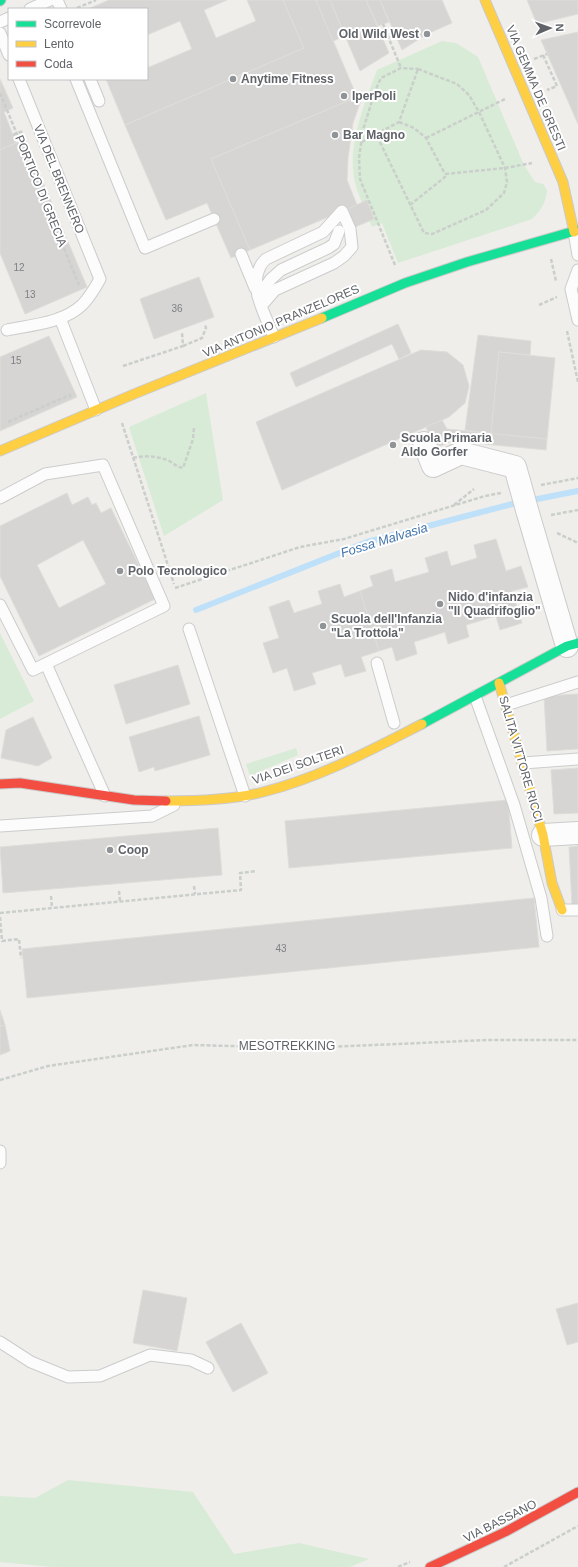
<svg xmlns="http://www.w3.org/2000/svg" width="578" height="1567" viewBox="0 0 578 1567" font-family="Helvetica,sans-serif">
  <rect width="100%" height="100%" fill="#efeeea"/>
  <!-- green -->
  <g fill="#d8ebd6">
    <path d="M442 41 456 43 478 57 524 165 535 182 543 184 547 190C546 203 541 210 532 219L398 263 382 223 372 227C366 211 357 194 354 178 348 142 365 103 377 70Z"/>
    <path d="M206 393 223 500 164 536 129 427Z"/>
    <path d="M0 633 34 701 0 719Z"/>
    <path d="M296 748 298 755 250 776 246 764Z"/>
    <path d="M68 1480 193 1492 234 1554 299 1543 369 1559 350 1567H52L0 1562V1496L35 1498Z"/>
  </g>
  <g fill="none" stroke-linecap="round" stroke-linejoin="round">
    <!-- stream -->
    <path stroke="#bfe0f9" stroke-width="6" d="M196 610 367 542 512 504 578 491"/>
  </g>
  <!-- building -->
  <g fill="#d6d5d3" stroke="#deddd9" fill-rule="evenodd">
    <path d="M109 0H227L204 10 216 38 256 21 247 0H283L304 48 125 125 106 79H147V68L192 49 180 21 147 35V9H88Z"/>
    <path d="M283 0H316L357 97 211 159 250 250 231 258 207 203 166 220 125 125 304 48Z"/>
    <path d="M316 0H330L345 36 333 41Z"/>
    <path d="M330 0H366L389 53 360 71Z"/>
    <path d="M366 0H380L389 22 378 26Z"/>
    <path d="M380 0H442L452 23 427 34 402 50Z"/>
    <path d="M527 0H578V14L537 24Z"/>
    <path d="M578 32V124L541 40Z"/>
    <path d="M0 79 13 108 4 112 16 143 0 150Z"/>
    <path d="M357 97 360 103 353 123 348 158 347 180 357 205 250 250 211 159Z"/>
    <path d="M25 139 87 287 25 314 0 253V150Z"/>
    <path d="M367 200 374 219 355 227 348 209Z"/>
    <path d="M199 277 214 317 154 339 140 299Z"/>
    <path d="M398 324 411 353 399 359 392 344 296 387 290 373Z"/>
    <path d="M478 335 531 341 530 355 499 352 491 434 465 430Z"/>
    <path d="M49 336 77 397 0 431V357Z"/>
    <path d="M421 350 447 352 463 365 469 386 465 403 449 417 282 490 256 422Z"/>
    <path d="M499 352 555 358 547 439 491 434Z"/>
    <path d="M442 420 447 429 547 439 546 450 452 441 436 448 426 427Z"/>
    <path d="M67 493 72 505 88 497 92 505 96 503 101 513 111 508 155 599 39 656 0 576V526ZM83 540 106 584 59 608 37 565Z"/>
    <path d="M496 539 506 571 521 566 528 587 512 591 522 623 500 630 496 616 466 625 469 637 448 644 445 632 414 642 417 654 396 661 392 647 379 651 360 591 373 586 370 576 392 569 395 582 429 572 425 558 447 551 451 566 477 558 474 545Z"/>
    <path d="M340 584 344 597 360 591 379 651 361 657 366 671 345 677 341 664 312 673 316 684 294 691 287 668 273 673 263 643 279 638 269 607 289 600 294 613 322 604 318 591Z"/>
    <path d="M178 665 190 704 126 724 114 685Z"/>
    <path d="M578 694V749L547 751 544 696Z"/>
    <path d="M199 716 210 755 155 771 154 767 139 772 129 737Z"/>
    <path d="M33 717 52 758 38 766 1 758 6 730Z"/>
    <path d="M578 768V813L554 814 551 770Z"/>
    <path d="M508 800 512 848 289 868 285 821Z"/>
    <path d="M218 828 222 875 3 893 0 847Z"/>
    <path d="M578 846V904L572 905 569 847Z"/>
    <path d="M534 898 539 947 27 998 22 949Z"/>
    <path d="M0 1010 5 1025 0 1026Z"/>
    <path d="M5 1025 10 1051 0 1055V1026Z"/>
    <path d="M143 1290 187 1298 177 1351 133 1343Z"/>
    <path d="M578 1303V1342L567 1345 556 1309Z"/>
    <path d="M241 1323 268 1373 233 1392 206 1342Z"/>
  </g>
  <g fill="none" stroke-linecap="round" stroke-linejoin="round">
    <defs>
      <g id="lane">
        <path d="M57 0 61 9"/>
        <path d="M30 9 50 0"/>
        <path d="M0 22 9 18"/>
        <path d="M0 33 9 55"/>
        <path d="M76 79 145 248 214 219"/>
        <path d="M90 79 99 101"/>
        <path d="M574 232 578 255"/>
        <path d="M241 254 255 288"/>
        <path d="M578 270 571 289 578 320"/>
        <path d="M258 296 271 279 281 270 328 248 334 244 339 231"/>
        <path d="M262 305 275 290 334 263 344 256 352 247 350 229 342 211 323 232 266 259C264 261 261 264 260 267 249 288 266 317 274 337"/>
        <path d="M60 318 96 410"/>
        <path d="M7 330C32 325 63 323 82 305 90 297 95 288 100 279L19 79"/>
        <path d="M0 498 45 474 103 465 164 606 33 670 0 605"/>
        <path d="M189 629 245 796"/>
        <path d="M377 663 394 723"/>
        <path d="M46 664 105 796"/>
        <path d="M475 696 514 805 541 898 547 936"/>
        <path d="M506 705 578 682"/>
        <path d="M523 763 578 759"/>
        <path d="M0 826 152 816 174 805"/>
        <path d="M562 910H578"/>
        <path d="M0 1151V1163"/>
        <path d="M0 1342 31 1362 68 1377 100 1376 150 1355 191 1360 208 1368"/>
      </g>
      <g id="street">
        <path d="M424 443 433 466 461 453 515 467 519 481"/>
        <path d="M527 510 567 646"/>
        <path d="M543 835 578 833"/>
      </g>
      <g id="fast">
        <path d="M0 1 1 0"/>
        <path d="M322 318 405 283 467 262 578 230"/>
        <path d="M422 724 567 646 578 643"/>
      </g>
      <g id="slow">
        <path d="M485 0 563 182 574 232"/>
        <path d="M0 451 134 394 322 318"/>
        <path d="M499 683 543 835 552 883 562 910"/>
        <path d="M166 801C198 801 232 800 263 792 319 778 371 750 422 724"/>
      </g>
      <g id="jam">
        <path d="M0 784 20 783 134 800 166 801"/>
        <path d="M430 1567 505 1532 578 1492"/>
      </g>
    </defs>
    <!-- lane casing -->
    <use href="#lane" stroke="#cbcccc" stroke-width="13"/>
    <!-- street casing -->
    <use href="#street" stroke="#cbcccc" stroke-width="24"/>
    <!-- fast casing -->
    <use href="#fast" stroke="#cacacb" stroke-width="11"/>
    <!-- slow casing -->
    <use href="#slow" stroke="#cacacb" stroke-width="11"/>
    <!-- jam casing -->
    <use href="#jam" stroke="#cacacb" stroke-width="11"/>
    <!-- path -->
    <g stroke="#cacfcc" stroke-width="2.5" stroke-dasharray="4 2" stroke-linecap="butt">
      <path d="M77 8 96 0"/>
      <path d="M383 24 401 68"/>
      <path d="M543 55 557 86 547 90"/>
      <path d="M534 59 547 54"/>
      <path d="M418 69 457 84 469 95 479 112 505 168 507 182 504 193 486 210 432 234 424 233 376 134 399 122Z"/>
      <path d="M0 93 79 285"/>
      <path d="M399 122 414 128 426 138 445 174"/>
      <path d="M13 135 23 131"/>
      <path d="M426 138 505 99"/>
      <path d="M362 142 376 134"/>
      <path d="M410 205 445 177V174L505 168 532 163"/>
      <path d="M551 259 556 281"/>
      <path d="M395 265 360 179 359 158 363 130 375 91 381 78 401 68 418 69"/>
      <path d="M539 305 557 297"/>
      <path d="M567 331 578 382"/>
      <path d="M183 346 202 338 206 328 205 324"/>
      <path d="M123 366 183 346 182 332"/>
      <path d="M8 422 70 395 71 398"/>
      <path d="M122 423 174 584"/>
      <path d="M133 458C146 455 160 456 171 462 175 465 178 467 183 468L193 439 194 427"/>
      <path d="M541 485 578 478"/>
      <path d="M454 505 474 489"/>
      <path d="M551 515 578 510"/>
      <path d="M557 533 578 543"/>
      <path d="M175 588 300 547 344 539 485 496 501 493"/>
      <path d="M194 886 195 894"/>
      <path d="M119 891 120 902"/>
      <path d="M51 896 52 908"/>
      <path d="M0 913 241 890 240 873 256 871"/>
      <path d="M0 917 2 941 19 939 21 958"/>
      <path d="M0 1080 48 1066 193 1045 305 1048 488 1040H578"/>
      <path d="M398 1567 410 1562"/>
      <path d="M504 1567 578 1526"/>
    </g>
    <!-- lane -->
    <use href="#lane" stroke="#fdfcfc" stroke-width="11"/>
    <!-- street -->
    <use href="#street" stroke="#fdfcfc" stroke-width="22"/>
    <!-- fast -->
    <use href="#fast" stroke="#16e098" stroke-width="9"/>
    <!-- slow -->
    <use href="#slow" stroke="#ffcf43" stroke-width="9"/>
    <!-- jam -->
    <use href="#jam" stroke="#f24e42" stroke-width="9"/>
    <defs>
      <path id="street-bridge" d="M519 481 527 510"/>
    </defs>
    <!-- street-bridge casing -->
    <use href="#street-bridge" stroke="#cbcccc" stroke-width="24" stroke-linecap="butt"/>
    <!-- street-bridge -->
    <use href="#street-bridge" stroke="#fdfcfc" stroke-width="22"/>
  </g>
  <!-- markers -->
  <g fill="#919496" stroke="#fff" stroke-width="1.5">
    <circle cx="427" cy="34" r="4"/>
    <circle cx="233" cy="79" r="4"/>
    <circle cx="344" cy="96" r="4"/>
    <circle cx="335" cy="135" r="4"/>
    <circle cx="393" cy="445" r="4"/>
    <circle cx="120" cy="571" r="4"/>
    <circle cx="440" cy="604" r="4"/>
    <circle cx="323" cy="626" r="4"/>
    <circle cx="110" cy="850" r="4"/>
  </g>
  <g text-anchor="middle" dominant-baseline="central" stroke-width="4" stroke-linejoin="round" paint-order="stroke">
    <!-- number labels -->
    <g font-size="10" fill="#7e8184">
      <text x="19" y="267">12</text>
      <text x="30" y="294">13</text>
      <text x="177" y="308">36</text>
      <text x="16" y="360">15</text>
      <text x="281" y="948">43</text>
    </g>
    <!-- poi labels -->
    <g font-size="12" font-weight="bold" fill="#5f6368" stroke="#fff" text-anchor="start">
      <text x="419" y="34" text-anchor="end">Old Wild West</text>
      <text x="241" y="79">Anytime Fitness</text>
      <text x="352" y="96">IperPoli</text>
      <text x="343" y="135">Bar Magno</text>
      <text x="401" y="438">Scuola Primaria<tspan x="401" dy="14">Aldo Gorfer</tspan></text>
      <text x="128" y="571">Polo Tecnologico</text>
      <text x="448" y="597">Nido d'infanzia<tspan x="448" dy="14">"Il Quadrifoglio"</tspan></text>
      <text x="331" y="619">Scuola dell'Infanzia<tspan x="331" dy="14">"La Trottola"</tspan></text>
      <text x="118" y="850">Coop</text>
    </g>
    <!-- street labels -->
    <g font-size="12" fill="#5f6368" stroke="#fff">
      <text transform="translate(536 88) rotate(67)">VIA GEMMA DE GRESTI</text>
      <text transform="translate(59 179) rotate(68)">VIA DEL BRENNERO</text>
      <text transform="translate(41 191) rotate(68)">PORTICO DI GRECIA</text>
      <text transform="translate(281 321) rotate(-23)">VIA ANTONIO PRANZELORES</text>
      <text transform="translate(521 759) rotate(74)">SALITA VITTORE RICCI</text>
      <text transform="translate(298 765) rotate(-19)">VIA DEI SOLTERI</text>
      <text x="287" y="1046">MESOTREKKING</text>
      <text transform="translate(500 1521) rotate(-27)">VIA BASSANO</text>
    </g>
    <!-- water labels -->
    <g font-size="13" font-style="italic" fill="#4174aa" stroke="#fff">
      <text transform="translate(384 540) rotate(-17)">Fossa Malvasia</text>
    </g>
  </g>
  <!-- legend -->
  <rect x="8" y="8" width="140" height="72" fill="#ffffff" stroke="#bfc1c3"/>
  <rect x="16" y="21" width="20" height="6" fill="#16e098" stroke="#bfc1c3"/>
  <text x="44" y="28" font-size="12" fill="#5f6368">Scorrevole</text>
  <rect x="16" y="41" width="20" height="6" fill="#ffcf43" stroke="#bfc1c3"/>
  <text x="44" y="48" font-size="12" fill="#5f6368">Lento</text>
  <rect x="16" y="61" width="20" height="6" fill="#f24e42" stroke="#bfc1c3"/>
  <text x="44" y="68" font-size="12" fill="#5f6368">Coda</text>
  <!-- north arrow -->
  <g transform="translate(550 28) rotate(88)" stroke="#ffffff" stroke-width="3" paint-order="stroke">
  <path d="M0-3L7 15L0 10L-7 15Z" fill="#5f6368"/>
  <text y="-6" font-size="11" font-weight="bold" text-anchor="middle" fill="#5f6368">N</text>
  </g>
</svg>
